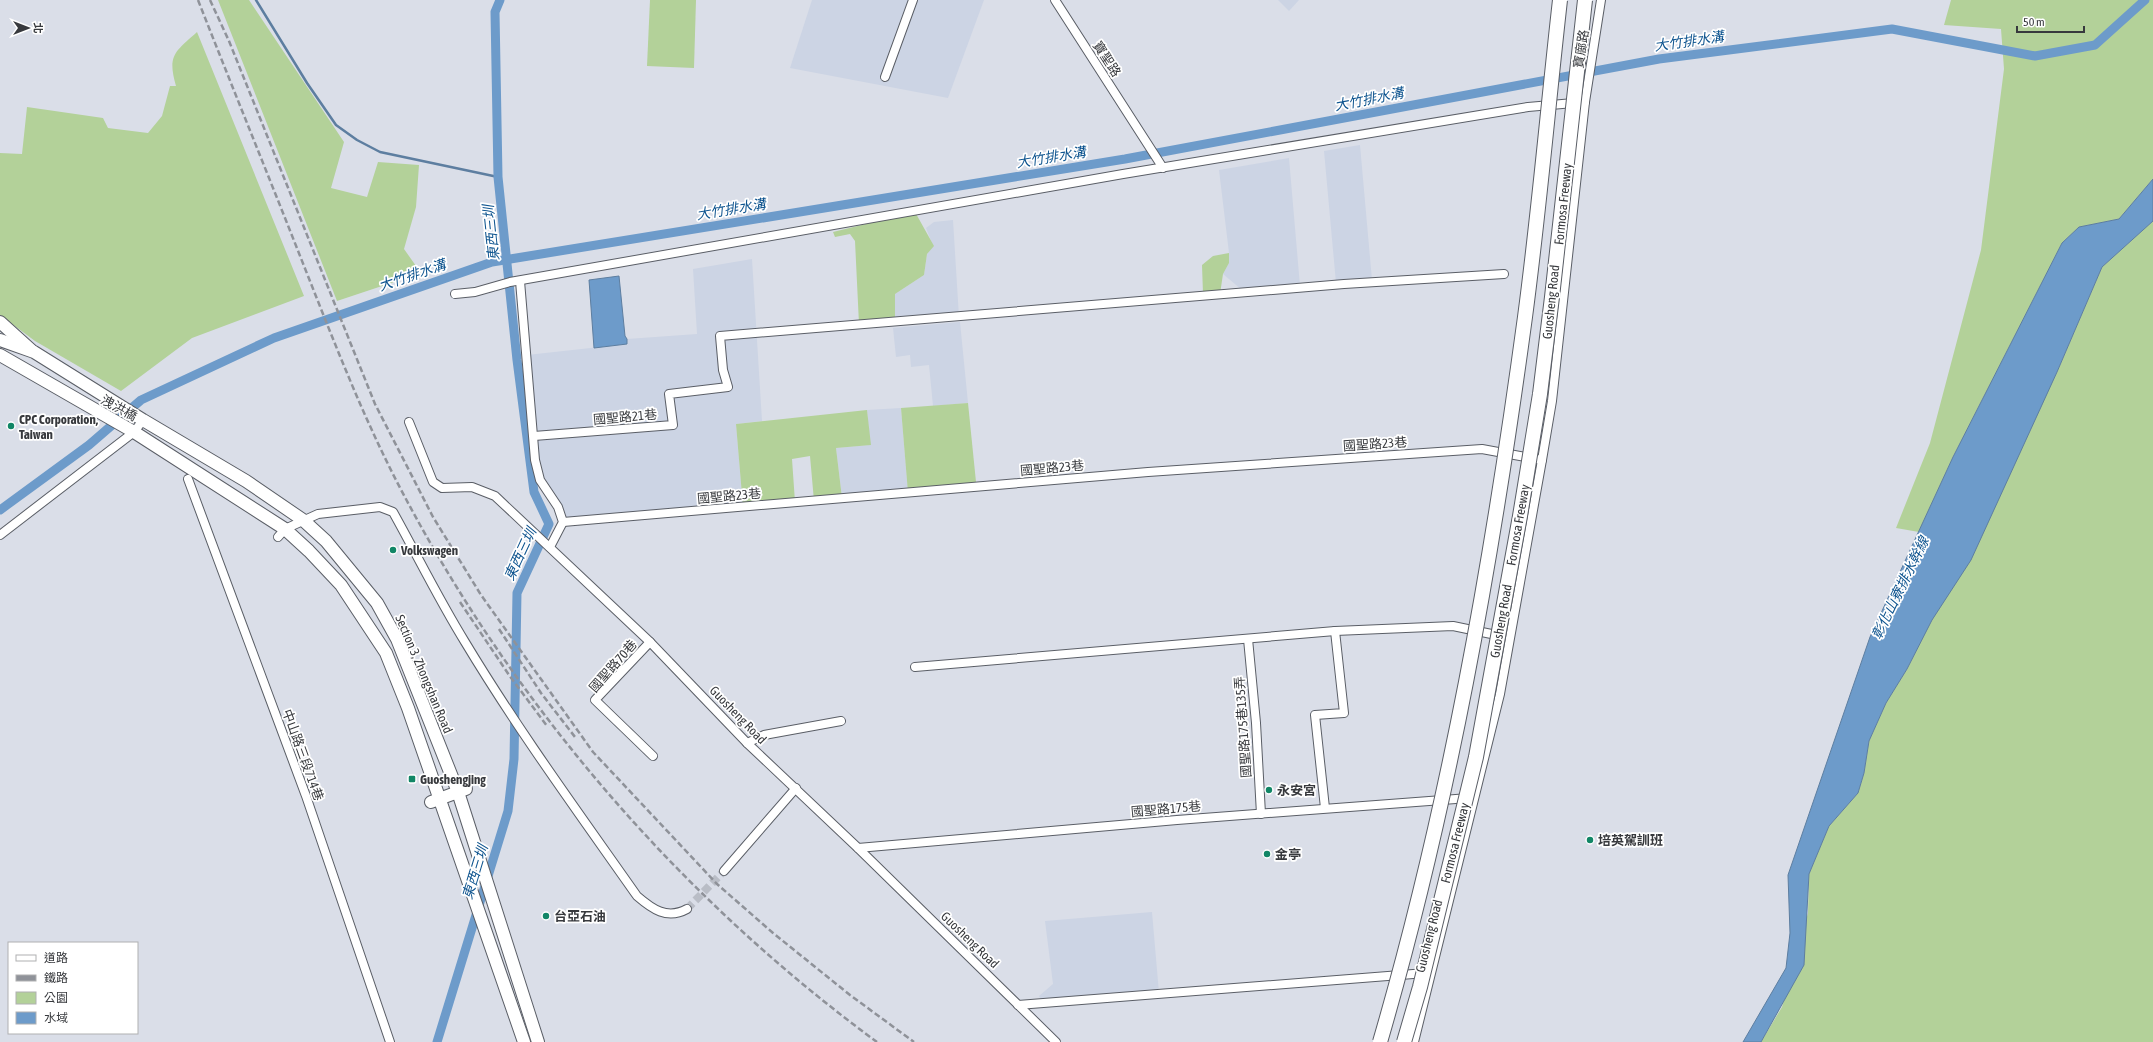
<svg xmlns="http://www.w3.org/2000/svg" width="2153" height="1042" viewBox="0 0 2153 1042" font-family="'Asap Condensed','Noto Sans TC',sans-serif">
  <rect width="100%" height="100%" fill="#dadee8"/>
  <!-- built -->
  <g fill="#ccd4e4">
    <path d="M812 0H984L948 98 790 68Z"/>
    <path d="M1278 0H1299L1289 11Z"/>
    <path d="M1360 145 1372 280 1336 283 1324 151Z"/>
    <path d="M1289 158 1300 286 1242 290 1223 274 1229 263V253L1219 170Z"/>
    <path d="M953 220 959 317 895 321V294L924 275 927 254 933 246 926 228 934 222Z"/>
    <path d="M752 259 762 421 736 424 743 507 567 522 537 475 527 355 627 344V339L697 334 693 269Z"/>
    <path d="M960 322 968 403 933 406 929 365 911 367 910 355 896 357 893 328Z"/>
    <path d="M901 408 908 493 842 498 836 448 870 445 867 410Z"/>
    <path d="M1152 912 1159 993 1043 1003 1039 996 1053 984 1045 921Z"/>
  </g>
  <!-- green -->
  <g fill="#b3d199">
    <path d="M218 0H249L344 142 331 188 367 197 378 162 419 165 416 207 404 249 421 273 337 301Z"/>
    <path d="M650 0H696L694 68 647 66Z"/>
    <path d="M1951 0H2153V179L2119 219 2079 227 2062 243 1953 457 1919 532 1896 528 1930 443 1981 250 2004 69 2001 29 1944 25Z"/>
    <path d="M197 32 304 296 192 338 121 391 35 341 0 315V153L22 154 27 107 103 118 108 128 148 133 162 116 170 86H176C167 55 175 52 197 32Z"/>
    <path d="M915 212 934 246 927 254 924 275 895 294V321L859 324 855 241 850 234 835 237 833 232Z"/>
    <path d="M2153 221V1042H1761L1782 1007 1808 913 1809 874 1829 826 1858 793 1864 773 1869 741 1886 703 1907 669 2057 372 2102 267Z"/>
    <path d="M1229 253V263L1223 274 1220 294H1203L1202 265 1213 256Z"/>
    <path d="M968 403 976 482 908 493 901 408Z"/>
    <path d="M867 410 871 445 836 448 842 498 814 501 810 456 792 459 795 502 743 507 736 424Z"/>
  </g>
  <!-- water -->
  <g fill="#6d9bca" stroke="#5d7ea0">
    <path d="M2153 179V221L2102 267 2057 372 1971 560 1932 620 1907 669 1886 703 1869 741 1864 773 1858 793 1829 826 1809 874 1804 965 1761 1042H1743L1786 968 1790 933 1788 875 1870 637 1953 457 2062 243 2079 227 2119 219Z"/>
    <path d="M619 276 625 336 627 339V344L594 348 589 280Z"/>
  </g>
  <g fill="none" stroke-linecap="round" stroke-linejoin="round">
    <!-- stream -->
    <path stroke="#5d7ea0" stroke-width="2.5" d="M256 0 307 83 336 125 357 140 380 152 498 177"/>
    <!-- canal -->
    <g stroke="#6d9bca" stroke-width="9">
      <path d="M0 510 89 445 141 400 274 338 492 262 1125 159 1659 59 1892 29 2035 56 2095 45 2145 0"/>
      <path d="M437 1042 508 811 514 759 517 593 549 524 534 492 517 360 498 177 495 12 500 0"/>
    </g>
    <!-- street-tunnel -->
    <path stroke="#b9bdc6" stroke-width="8" stroke-dasharray="8 4" stroke-linecap="butt" d="M687 909 724 871"/>
    <defs>
      <g id="street">
        <path d="M1055 0 1163 168"/>
        <path d="M885 77 913 0"/>
        <path d="M520 281 535 460 540 480 558 507 563 522 550 547"/>
        <path d="M455 294 475 292 510 282 1123 174 1528 107 1585 102"/>
        <path d="M409 422 433 482 442 488 472 487 495 496 650 642 747 743 858 848 1056 1042"/>
        <path d="M534 436 673 425 669 394 728 387 723 370 720 336 1344 284 1504 274"/>
        <path d="M188 479 306 796 390 1042"/>
        <path d="M563 522 1148 472 1482 449 1542 460"/>
        <path d="M0 535 134 432 143 420"/>
        <path d="M278 537 285 529 318 514 380 507 393 512C417 555 439 600 465 642 518 730 578 812 637 896 652 909 667 920 687 909"/>
        <path d="M1248 639 1256 723 1261 814"/>
        <path d="M650 642 595 700 653 756"/>
        <path d="M915 667 1335 631 1453 626 1501 636"/>
        <path d="M747 743 764 735 841 721"/>
        <path d="M1325 808 1315 715 1344 713 1335 631"/>
        <path d="M858 848 1177 820 1469 798"/>
        <path d="M724 871 796 788"/>
        <path d="M1018 1005 1426 973"/>
        <path d="M1414 1042 1500 694 1542 460 1552 401 1585 102 1601 0"/>
      </g>
      <g id="primary">
        <path d="M0 322 31 350"/>
        <path d="M0 340 34 352 143 420 246 481 303 520 326 541 377 603 397 639 458 792 538 1042"/>
        <path d="M0 355 134 432 285 529 309 551 341 585 386 653 408 708 524 1042"/>
        <path d="M431 802 466 789"/>
      </g>
    </defs>
    <!-- street casing -->
    <use href="#street" stroke="#5a5e66" stroke-width="10"/>
    <!-- primary casing -->
    <use href="#primary" stroke="#5a5e66" stroke-width="14"/>
    <!-- street -->
    <use href="#street" stroke="#fff" stroke-width="8"/>
    <!-- primary -->
    <use href="#primary" stroke="#fff" stroke-width="12"/>
    <!-- rail -->
    <g stroke="#8f9299" stroke-width="2.5" stroke-dasharray="6 3" stroke-linecap="butt">
      <path d="M198 0C233 89 269 177 304 266 333 339 361 412 397 482 511 702 678 896 877 1042"/>
      <path d="M210 0 229 41 375 404 433 517 481 595 593 752 717 884 773 933 850 995 914 1042"/>
      <path d="M460 602 509 675 547 726"/>
      <path d="M499 629 541 693 575 737"/>
    </g>
    <defs>
      <g id="highway-bridge">
        <path d="M1380 1042C1449 805 1492 561 1525 317 1539 212 1548 106 1560 0"/>
        <path d="M1404 1042 1420 987 1476 757 1520 516 1540 394 1552 297 1585 0"/>
      </g>
    </defs>
    <!-- highway-bridge casing -->
    <use href="#highway-bridge" stroke="#5a5e66" stroke-width="16" stroke-linecap="butt"/>
    <!-- highway-bridge -->
    <use href="#highway-bridge" stroke="#fff" stroke-width="14"/>
  </g>
  <!-- markers -->
  <g fill="#118666" stroke="#fff" stroke-width="1.5">
    <circle cx="11" cy="426" r="4"/>
    <circle cx="393" cy="550" r="4"/>
    <rect x="408" y="775" width="8" height="8" rx="2"/>
    <circle cx="1269" cy="790" r="4"/>
    <circle cx="1590" cy="840" r="4"/>
    <circle cx="1267" cy="854" r="4"/>
    <circle cx="546" cy="916" r="4"/>
  </g>
  <g text-anchor="middle" dominant-baseline="central" stroke-width="3.5" stroke-linejoin="round" paint-order="stroke">
    <!-- street labels -->
    <g font-size="13" fill="#37393d" stroke="#fff">
      <text transform="translate(1581 49) rotate(-81)">寶廍路</text>
      <text transform="translate(1107 59) rotate(57)">寶聖路</text>
      <text transform="translate(1563 204) rotate(-84)">Formosa Freeway</text>
      <text transform="translate(1551 302) rotate(-84)">Guosheng Road</text>
      <text transform="translate(119 408) rotate(29)">洩洪橋</text>
      <text transform="translate(625 417) rotate(-5)">國聖路21巷</text>
      <text transform="translate(1375 444) rotate(-4)">國聖路23巷</text>
      <text transform="translate(1052 468) rotate(-5)">國聖路23巷</text>
      <text transform="translate(729 496) rotate(-5)">國聖路23巷</text>
      <text transform="translate(1518 525) rotate(-80)">Formosa Freeway</text>
      <text transform="translate(1501 621) rotate(-80)">Guosheng Road</text>
      <text transform="translate(613 666) rotate(-49)">國聖路70巷</text>
      <text transform="translate(424 674) rotate(67)">Section 3, Zhongshan Road</text>
      <text transform="translate(738 715) rotate(46)">Guosheng Road</text>
      <text transform="translate(1243 727) rotate(-94)">國聖路175巷135弄</text>
      <text transform="translate(303 755) rotate(70)">中山路三段714巷</text>
      <text transform="translate(1166 809) rotate(-5)">國聖路175巷</text>
      <text transform="translate(1455 843) rotate(-76)">Formosa Freeway</text>
      <text transform="translate(1429 936) rotate(-76)">Guosheng Road</text>
      <text transform="translate(970 940) rotate(44)">Guosheng Road</text>
    </g>
    <!-- poi labels -->
    <g font-size="13" font-weight="bold" fill="#37393d" stroke="#fff" text-anchor="start">
      <text x="19" y="419">CPC Corporation,<tspan x="19" dy="15">Taiwan</tspan></text>
      <text x="401" y="550">Volkswagen</text>
      <text x="420" y="779">Guoshengjing</text>
      <text x="1277" y="790">永安宮</text>
      <text x="1598" y="840">培英駕訓班</text>
      <text x="1275" y="854">金亭</text>
      <text x="554" y="916">台亞石油</text>
    </g>
    <!-- water labels -->
    <g font-size="14" font-style="italic" fill="#0e548f" stroke="#fff">
      <text transform="translate(1689 41) rotate(-8)">大竹排水溝</text>
      <text transform="translate(1369 99) rotate(-11)">大竹排水溝</text>
      <text transform="translate(1051 157) rotate(-9)">大竹排水溝</text>
      <text transform="translate(731 209) rotate(-9)">大竹排水溝</text>
      <text transform="translate(491 233) rotate(-96)">東西三圳</text>
      <text transform="translate(412 275) rotate(-19)">大竹排水溝</text>
      <text transform="translate(520 554) rotate(-65)">東西三圳</text>
      <text transform="translate(1900 588) rotate(-64)">彰化山寮排水幹線</text>
      <text transform="translate(475 872) rotate(-73)">東西三圳</text>
    </g>
  </g>
  <!-- legend -->
  <rect x="8" y="942" width="130" height="92" fill="#ffffff" stroke="#afb0b1"/>
  <rect x="16" y="955" width="20" height="6" fill="#ffffff" stroke="#afb0b1"/>
  <text x="44" y="962" font-size="12" fill="#37393d">道路</text>
  <rect x="16" y="975" width="20" height="6" fill="#8f9299" stroke="#afb0b1"/>
  <text x="44" y="982" font-size="12" fill="#37393d">鐵路</text>
  <rect x="16" y="992" width="20" height="12" fill="#b3d199" stroke="#afb0b1"/>
  <text x="44" y="1002" font-size="12" fill="#37393d">公園</text>
  <rect x="16" y="1012" width="20" height="12" fill="#6d9bca" stroke="#afb0b1"/>
  <text x="44" y="1022" font-size="12" fill="#37393d">水域</text>
  <!-- north arrow -->
  <g transform="translate(28 28) rotate(90)" stroke="#ffffff" stroke-width="3" paint-order="stroke">
  <path d="M0-3L7 15L0 10L-7 15Z" fill="#37393d"/>
  <text y="-6" font-size="11" font-weight="bold" text-anchor="middle" fill="#37393d">北</text>
  </g>
  <!-- scale -->
  <path d="M2017 26v6h67v-6" fill="none" stroke="#37393d" stroke-width="2"/>
  <text x="2023" y="26" font-size="12" fill="#37393d" stroke="#ffffff" stroke-width="3" paint-order="stroke">50 m</text>
</svg>
